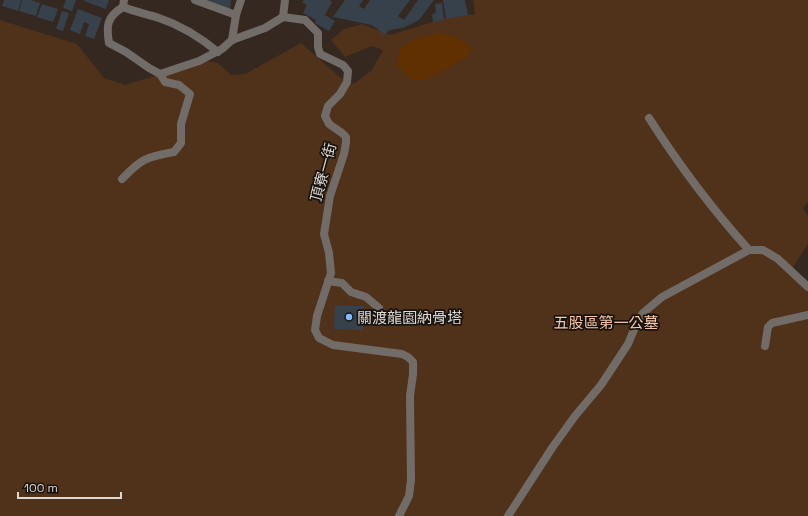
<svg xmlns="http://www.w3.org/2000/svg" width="808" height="516" viewBox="0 0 808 516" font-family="'Space Grotesk','Noto Sans TC',sans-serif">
  <rect width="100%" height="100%" fill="#342820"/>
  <!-- green -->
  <path fill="#503119" d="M473 0H808V202L803 208 808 216V244L792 269 808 281V516H0V20L77 44 104 78 125 85 206 61 218 63 231 75 245 74 301 43 342 79 354 84 372 70 383 50 372 46 345 57 331 40 344 29 362 24 390 35 458 14 475 15Z"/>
  <!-- water -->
  <path fill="#613000" d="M441 33 458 38 471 47 468 56 428 79H411L397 65 400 49 417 38Z"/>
  <!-- building -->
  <g fill="#37414b">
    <path d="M4 0H21L18 11 2 6Z"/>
    <path d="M22 0H31L40 3 36 16 19 11Z"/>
    <path d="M66 0H76L72 11 63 8Z"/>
    <path d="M85 0H109L106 9 84 1Z"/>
    <path d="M207 0H231L230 9Z"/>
    <path d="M304 0H329L332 2 325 15 335 21 329 31 315 23 316 20 303 13 307 5 302 2Z"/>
    <path d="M345 0H363L359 6 364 9 370 0H410L398 16 404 20 418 0H434L419 20 403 28 389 30 385 35 372 25 333 17Z"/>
    <path d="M443 0H465L468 15 446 19Z"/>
    <path d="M442 3 444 20 433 22 432 14 436 13 435 4Z"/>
    <path d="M42 4 58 9 53 22 37 17Z"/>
    <path d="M78 9 102 18 94 39 85 36 89 24 84 22 80 34 70 30Z"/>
    <path d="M62 11 69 13 63 31 56 29Z"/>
    <path d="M335 306H364L363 330 334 329Z"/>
  </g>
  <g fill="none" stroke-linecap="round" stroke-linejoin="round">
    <!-- minor -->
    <g stroke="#726c68" stroke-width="8">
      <path d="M124 0 123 7C135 12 147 14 159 18 180 25 201 38 218 52"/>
      <path d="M195 0 236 15"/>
      <path d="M283 17 305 20 318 33V47L320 54 343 65 348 71 347 82 340 94 328 106 325 116 329 124 342 133 346 137V143L344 154 330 196 324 234 329 253 331 273 317 316 315 330 319 338 333 345 402 354 408 357 413 362V374L410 396 411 480 409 496 399 516"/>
      <path d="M232 40 236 15 241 0"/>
      <path d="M160 74 199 61 222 49 232 40 265 28 283 17 285 0"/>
      <path d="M649 118C679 165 712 209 749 250"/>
      <path d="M122 179C141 159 146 157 174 152L181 143V124L190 94 179 85 165 82 160 74 149 68 126 52 109 43C106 25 107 17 123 7"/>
      <path d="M328 281 342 283 351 292 366 297 379 308"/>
      <path d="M765 346 768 327 772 323 808 315"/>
      <path d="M508 516 552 448 575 416 601 385 628 344 638 320 643 313 662 297 749 250H763L778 259 808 287"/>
    </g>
  </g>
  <!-- markers -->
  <circle fill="#7ebdf9" stroke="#17120f" stroke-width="1.5" cx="349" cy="317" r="4"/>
  <g text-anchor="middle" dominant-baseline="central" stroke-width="3.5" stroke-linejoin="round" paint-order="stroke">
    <!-- street labels -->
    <g font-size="15" fill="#dfd8d2" stroke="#17120f">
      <text transform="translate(323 172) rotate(-75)">頂寮一街</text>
    </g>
    <!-- poi labels -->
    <g font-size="15" fill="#dfd8d2" stroke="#17120f" text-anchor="start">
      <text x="357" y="317">關渡龍園納骨塔</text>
    </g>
    <!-- park labels -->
    <g font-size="15" fill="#f9c9a6" stroke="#17120f">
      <text x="606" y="322">五股區第一公墓</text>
    </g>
  </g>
  <!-- scale -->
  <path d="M18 492v6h103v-6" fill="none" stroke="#dfd8d2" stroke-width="2"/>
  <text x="24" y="492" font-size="12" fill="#dfd8d2" stroke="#17120f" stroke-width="3" paint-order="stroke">100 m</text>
</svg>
